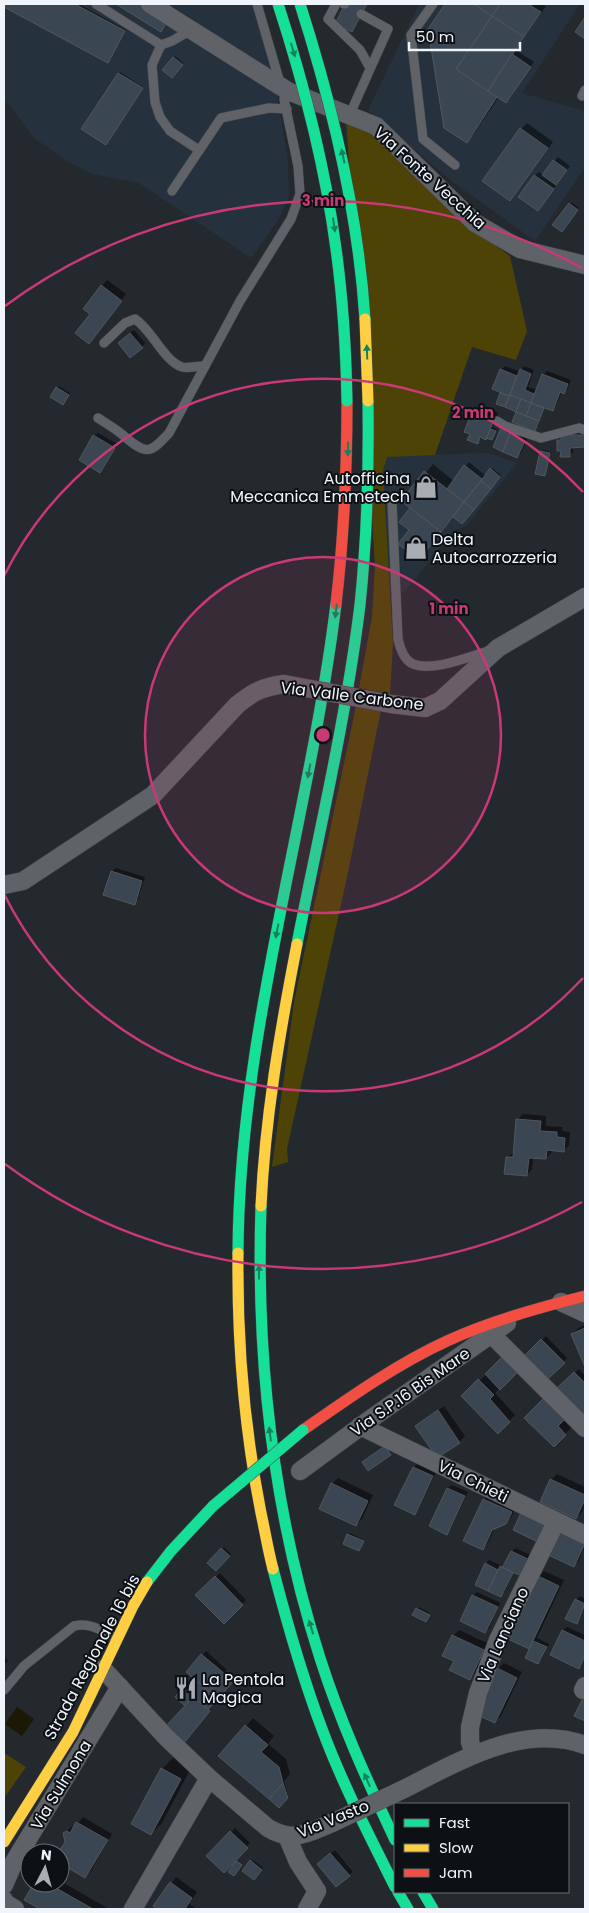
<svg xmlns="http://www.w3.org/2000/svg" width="589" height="1913" viewBox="0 0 589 1913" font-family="Poppins,sans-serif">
  <rect width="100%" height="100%" fill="#24292d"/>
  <!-- built -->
  <g fill="#25323d">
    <path d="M4 4H142L277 94 288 161 289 195 279 219 251 258 139 183 92 174 69 162 34 138 4 98Z"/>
    <path d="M170 4H257L276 49 285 81Z"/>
    <path d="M419 4H580L522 93 585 111V167L535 241 449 179 368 110Z"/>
    <path d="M489 453 517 463 466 526 456 530 404 592H389L383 471 387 456Z"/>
  </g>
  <!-- green -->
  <g fill="#4e4306">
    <path d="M346 119 373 135 469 227 510 256 527 331 516 360 472 347 435 455 387 457 383 471 393 644 390 694 359 688 372 617 375 565Z"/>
    <path d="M356 706 381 710 346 882 287 1149 288 1162 272 1167 294 1002Z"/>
    <path d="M4 1753 26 1767 4 1798Z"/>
  </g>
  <!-- water -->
  <path fill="#1c1806" d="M17 1707 34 1719 22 1736 5 1724Z"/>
  <!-- shadow -->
  <g fill="#0007">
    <path d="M4 4H79L126 30 109 60 4 5Z"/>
    <path d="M447 4H542L546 6 516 50 534 62 510 98 506 102 499 97 474 134 467 141 430 29Z"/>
    <path d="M175 56 183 63 172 77 164 70Z"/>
    <path d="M120 72 143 87 108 142 119 73Z"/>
    <path d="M527 123 553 142 515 193 521 129Z"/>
    <path d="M558 157 570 166 541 206 520 197 535 175 539 172 544 175Z"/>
    <path d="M571 202 579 208 563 229 570 204Z"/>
    <path d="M107 280 126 294 95 336 92 314 102 286Z"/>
    <path d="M134 330 145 343 142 347 123 339Z"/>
    <path d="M505 366 520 372 524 366 534 370 528 387 537 390 543 375 547 371 571 380 568 388 564 392 562 391 556 406 552 410 544 407 538 426 535 430 518 411 497 403 503 392 501 370Z"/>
    <path d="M59 386 70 393 64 402 51 397Z"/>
    <path d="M487 408 498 413 492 427 497 429 492 439 482 437 478 442 471 434V418L474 414 481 417Z"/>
    <path d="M502 429 528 437 521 453 517 456Z"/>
    <path d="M566 432H585V446H573V452L569 456 562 450 558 440Z"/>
    <path d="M98 433 117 444 103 467 94 436Z"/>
    <path d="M543 450 551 452 544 475 541 451Z"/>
    <path d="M469 462 486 476 492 468 501 475 462 522 454 516 419 558 411 530 401 522 412 508 403 501 433 464 454 481Z"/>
    <path d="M116 868 145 877 138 899 134 903 105 894 112 871Z"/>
    <path d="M523 1114 546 1116V1126L563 1127 562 1131 570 1132 569 1145 563 1151 552 1150V1152L546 1158 533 1157 532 1169 527 1175 507 1157 514 1152 517 1120Z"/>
    <path d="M585 1325V1364L573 1334 578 1328Z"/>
    <path d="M546 1336 567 1358 547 1378 526 1356Z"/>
    <path d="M509 1353 500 1388 495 1393 515 1415 498 1432 463 1396Z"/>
    <path d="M579 1369 585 1376V1415L559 1388Z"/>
    <path d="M444 1406 465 1436 459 1442 417 1426Z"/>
    <path d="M526 1418 563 1419 571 1428 554 1445Z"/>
    <path d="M417 1464 436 1472 418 1510 414 1514V1467Z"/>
    <path d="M557 1474 585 1487V1504L582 1512 576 1518 551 1480Z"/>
    <path d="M338 1478 373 1495 362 1519 356 1525 332 1484Z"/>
    <path d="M452 1485 468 1492 450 1530 446 1533 430 1526 448 1488Z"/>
    <path d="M490 1494 517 1506 512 1516 505 1523 495 1527 488 1543 482 1549 465 1540 484 1499Z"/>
    <path d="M350 1533 364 1540 359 1550 345 1543Z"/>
    <path d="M585 1538V1546L578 1562 574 1565Z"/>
    <path d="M224 1547 231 1554 216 1569 209 1562Z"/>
    <path d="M515 1548 533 1556 514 1572 505 1592 501 1596 476 1584 486 1564 489 1560 502 1566Z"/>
    <path d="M544 1571 564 1580 537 1638 549 1644 542 1659 538 1663 533 1643 529 1647 539 1577Z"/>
    <path d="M220 1573 246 1600 224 1622 197 1595Z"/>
    <path d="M477 1592 500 1603 489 1628 485 1632 473 1596Z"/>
    <path d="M580 1596 585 1599V1608L576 1623V1600Z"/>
    <path d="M419 1607 430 1613 427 1619 414 1614Z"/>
    <path d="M567 1627 585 1635V1657L578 1667 552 1655 563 1630Z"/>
    <path d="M459 1630 489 1644 475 1673 470 1678 455 1660 453 1636Z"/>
    <path d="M206 1651 227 1670 225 1672 233 1680 211 1705 212 1707 187 1738V1705L194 1677 188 1672Z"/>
    <path d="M4 1656 8 1661 4 1665Z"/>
    <path d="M504 1663 522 1672 501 1716 495 1722 498 1669Z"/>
    <path d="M253 1718 274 1736 268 1744 286 1759 290 1774 284 1781 288 1795 279 1806 246 1726Z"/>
    <path d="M173 1758 191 1768 162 1823 151 1834 162 1769Z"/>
    <path d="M83 1817 112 1834 91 1871 85 1877 60 1862V1853L66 1842 65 1833 71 1827 73 1826 75 1827Z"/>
    <path d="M235 1828 250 1843 224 1871 208 1856Z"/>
    <path d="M335 1850 353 1872 349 1875 323 1860Z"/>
    <path d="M253 1860 263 1868 254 1879 244 1871Z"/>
    <path d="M176 1877 197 1892 189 1904 197 1909H160L154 1906Z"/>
    <path d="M60 1881 109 1909H42L26 1900 35 1883H60Z"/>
  </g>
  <!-- building -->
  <g fill="#3a4651" stroke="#52565a">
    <path d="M4 4H75L125 31 108 63 4 7Z"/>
    <path d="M116 4H142L168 20 161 32Z"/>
    <path d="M345 4H367L352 32 335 24Z"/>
    <path d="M445 4H474L492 16 456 69 497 97 467 143 444 128 428 29Z"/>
    <path d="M474 4H500L492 16Z"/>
    <path d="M500 4H528L541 12 524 37 492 16Z"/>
    <path d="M492 16 524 37 488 91 456 69Z"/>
    <path d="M585 17V39L575 32Z"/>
    <path d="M512 54 531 67 506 103 488 91Z"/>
    <path d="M173 57 183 65 172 78 162 70Z"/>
    <path d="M118 73 143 88 106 145 81 129Z"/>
    <path d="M520 128 548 148 510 201 482 181Z"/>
    <path d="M553 160 567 170 556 185 542 175Z"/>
    <path d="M534 175 554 189 538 211 518 197Z"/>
    <path d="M569 203 578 210 562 232 552 225Z"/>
    <path d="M101 285 122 301 89 344 75 333 90 314 83 309Z"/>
    <path d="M130 333 143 348 130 358 118 343Z"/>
    <path d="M500 369 517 376 509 396 492 389Z"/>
    <path d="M520 369 531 374 525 390 534 394 531 403 510 395Z"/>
    <path d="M542 374 568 384 564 394 560 392 553 411 531 403Z"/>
    <path d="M56 387 69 395 63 405 50 397Z"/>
    <path d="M500 393 509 396 505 407 496 404Z"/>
    <path d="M510 395 521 399 516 412 505 407Z"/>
    <path d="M521 399 531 403 526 416 516 412Z"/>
    <path d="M531 403 544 408 539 421 526 416Z"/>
    <path d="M482 411 495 417 486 440 480 437 478 444 467 440 470 434 464 432 470 417 478 421Z"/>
    <path d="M516 412 539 421 535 431 512 422Z"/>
    <path d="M501 428 510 433 503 452 493 447Z"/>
    <path d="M491 429 496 431 492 440 486 438Z"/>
    <path d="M510 433 525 441 517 458 503 452Z"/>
    <path d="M93 435 115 448 100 473 79 460Z"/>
    <path d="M561 435H585V447L570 448V457H560L561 451H557V440H561Z"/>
    <path d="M540 451 550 453 545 476 535 474Z"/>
    <path d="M464 465 482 479 464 502 447 489Z"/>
    <path d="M490 468 500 477 491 489 481 481Z"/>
    <path d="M424 471 464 502 441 532 401 501Z"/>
    <path d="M481 481 491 489 474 510 464 502Z"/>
    <path d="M464 502 474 510 462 524 453 517Z"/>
    <path d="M410 508 441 532 419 560 398 544 409 530 399 522Z"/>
    <path d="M111 871 142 881 135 905 103 895Z"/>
    <path d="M516 1119 541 1121 540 1131 557 1132V1137L565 1138 564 1152 547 1150 546 1159 529 1158 527 1176 504 1174 506 1157H513Z"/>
    <path d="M585 1328V1367L571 1334Z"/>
    <path d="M541 1339 565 1363 547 1380 524 1356Z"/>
    <path d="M504 1355 519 1371 500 1390 485 1374Z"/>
    <path d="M574 1372 585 1383V1417L557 1388Z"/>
    <path d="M478 1379 494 1395 490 1399 510 1422 498 1434 461 1396Z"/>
    <path d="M545 1397 566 1418 558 1426 566 1435 554 1447 524 1418Z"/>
    <path d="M438 1410 460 1443 437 1458 415 1426Z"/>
    <path d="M385 1446 391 1455 368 1471 362 1462Z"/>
    <path d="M413 1467 433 1476 415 1515 394 1505Z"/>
    <path d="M550 1479 585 1495V1499L576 1519 540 1502Z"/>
    <path d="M331 1483 368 1501 356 1526 319 1509Z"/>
    <path d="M447 1488 465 1496 447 1535 429 1526Z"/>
    <path d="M483 1499 512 1512 506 1524 492 1530 483 1550 463 1541Z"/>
    <path d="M521 1513 546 1525 538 1542 513 1530Z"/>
    <path d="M559 1531 585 1543 574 1567 548 1555Z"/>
    <path d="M347 1534 364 1541 359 1551 343 1544Z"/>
    <path d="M221 1548 230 1556 216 1571 207 1563Z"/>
    <path d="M511 1551 530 1560 522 1576 502 1568Z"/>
    <path d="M485 1563 498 1570 488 1591 475 1585Z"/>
    <path d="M500 1566 513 1573 501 1597 488 1591Z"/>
    <path d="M215 1576 243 1605 224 1624 195 1595Z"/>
    <path d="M538 1576 559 1586 529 1649 508 1639Z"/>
    <path d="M472 1595 498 1607 485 1633 460 1621Z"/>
    <path d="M575 1599 585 1604 577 1624 565 1619Z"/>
    <path d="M416 1608 430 1615 426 1622 412 1615Z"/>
    <path d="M562 1630 585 1641V1655L579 1669 550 1655Z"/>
    <path d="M452 1635 484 1650 470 1680 449 1670 454 1661 442 1656Z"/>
    <path d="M533 1641 547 1647 538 1664 525 1658Z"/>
    <path d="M201 1654 225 1674 209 1692 186 1672Z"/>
    <path d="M497 1668 517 1678 495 1723 475 1714Z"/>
    <path d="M225 1674 233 1682 208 1710 193 1697 185 1706 175 1697 192 1677 209 1692Z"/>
    <path d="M584 1696H585V1721L574 1716Z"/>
    <path d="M193 1697 210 1711 184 1743 165 1727Z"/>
    <path d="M245 1725 268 1745 261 1752 279 1767 283 1783 269 1799 218 1756Z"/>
    <path d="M161 1768 181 1779 151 1835 131 1824Z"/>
    <path d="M283 1783 288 1798 279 1808 269 1799Z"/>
    <path d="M76 1822 108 1840 85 1878 60 1863V1853H58L65 1842 63 1833 67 1831 70 1833Z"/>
    <path d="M230 1831 248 1848 224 1873 206 1856Z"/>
    <path d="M330 1853 350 1876 336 1887 317 1864Z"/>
    <path d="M250 1860 262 1870 254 1880 242 1871Z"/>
    <path d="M236 1861 242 1865 234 1876 228 1872Z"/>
    <path d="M170 1882 192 1898 185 1909H157L153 1906Z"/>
    <path d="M34 1883H47L93 1909H40L24 1900Z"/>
  </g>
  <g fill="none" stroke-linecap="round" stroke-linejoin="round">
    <defs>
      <g id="lane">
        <path d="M96 4 161 45 172 41 191 30"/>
        <path d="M257 4 280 83"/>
        <path d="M336 4 328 19 360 50 370 68"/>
        <path d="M344 4H345"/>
        <path d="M433 4 411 35 423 139 455 165"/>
        <path d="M161 45 152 65 155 102 160 117 170 131 199 150"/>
        <path d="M582 96 585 90"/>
        <path d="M350 114 388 29 361 14"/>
        <path d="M172 191 221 118 269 108 287 109"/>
        <path d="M104 343 125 323 135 319C152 330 164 361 182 367 190 369 197 365 205 366"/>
        <path d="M98 418C107 424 116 429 124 436 146 455 150 454 169 433L240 301 291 219 300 194 298 166 284 99 288 91"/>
        <path d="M497 421 505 426 541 438 579 428 585 430"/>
        <path d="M392 503 398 639C400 648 403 658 411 663 430 673 469 657 488 651"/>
        <path d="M4 1690 24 1666 74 1626C91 1622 102 1631 117 1639"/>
      </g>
      <g id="street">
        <path d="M150 4 288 91 376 126 475 223 520 249 585 265"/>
        <path d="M391 704 425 708 440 701 498 648 585 597"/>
        <path d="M4 885 23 881 153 795 237 705C254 691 263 687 284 684"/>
        <path d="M561 1302 585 1313"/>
        <path d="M492 1335 585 1428"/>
        <path d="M360 1426 585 1535"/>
        <path d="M300 1471 372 1418 507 1323"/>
        <path d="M103 1669 166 1737 209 1778 268 1828C293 1843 308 1833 332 1823"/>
        <path d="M583 1690 585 1686"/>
        <path d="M474 1754 470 1742V1727L478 1693 498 1640 556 1522"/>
        <path d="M404 1789C458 1762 523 1722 585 1745"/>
        <path d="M287 1836 298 1862 317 1891 307 1909"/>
        <path d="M4 1885 14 1862 120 1687"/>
        <path d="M4 1900 5 1903 15 1909"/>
        <path d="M133 1909 209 1778"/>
      </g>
      <g id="fast">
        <path d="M297 944C319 832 346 719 360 605 367 537 369 469 368 401"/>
        <path d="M261 1206C256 1358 273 1512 320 1658 340 1721 367 1780 395 1840"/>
        <path d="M238 1253C239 1033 309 822 336 604"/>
        <path d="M273 1569C287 1623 302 1676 322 1729 342 1783 369 1835 395 1887"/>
        <path d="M147 1582 171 1551 213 1506"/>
        <path d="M398 1892 408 1909"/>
        <path d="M423 1892 433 1909"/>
      </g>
      <g id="slow">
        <path d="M261 1206C265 1118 280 1031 297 944"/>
        <path d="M238 1253C237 1340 244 1427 261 1513 265 1531 268 1550 273 1569"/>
        <path d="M4 1842 73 1732 133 1606 147 1582"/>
      </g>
      <g id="jam">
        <path d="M336 604C344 536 347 469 347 401"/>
        <path d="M303 1430C349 1398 395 1365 447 1341 491 1321 538 1308 585 1296"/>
      </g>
    </defs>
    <!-- lane casing -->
    <use href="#lane" stroke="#43474b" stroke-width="10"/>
    <!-- street casing -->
    <use href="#street" stroke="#43474b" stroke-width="19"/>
    <!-- fast casing -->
    <use href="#fast" stroke="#43474b" stroke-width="12"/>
    <!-- slow casing -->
    <use href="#slow" stroke="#43474b" stroke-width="12"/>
    <!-- jam casing -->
    <use href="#jam" stroke="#43474b" stroke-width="12"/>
    <!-- lane -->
    <use href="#lane" stroke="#5f6266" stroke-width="9"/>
    <!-- street -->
    <use href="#street" stroke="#5f6266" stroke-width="18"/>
    <!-- fast -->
    <use href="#fast" stroke="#16e098" stroke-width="11"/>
    <!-- slow -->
    <use href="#slow" stroke="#ffcf43" stroke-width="11"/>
    <!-- jam -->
    <use href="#jam" stroke="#f24e42" stroke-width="11"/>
    <defs>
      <g id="street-bridge">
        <path d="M284 684 391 704"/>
        <path d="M332 1823 404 1789"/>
      </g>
      <g id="fast-bridge">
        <path d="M278 4C304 84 325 165 336 249 343 299 346 350 347 401"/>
        <path d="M300 4C333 107 358 211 365 319"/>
        <path d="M213 1506 303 1430"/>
      </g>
      <path id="slow-bridge" d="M365 319 368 401"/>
    </defs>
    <!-- street-bridge casing -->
    <use href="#street-bridge" stroke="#43474b" stroke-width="19" stroke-linecap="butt"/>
    <!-- fast-bridge casing -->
    <use href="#fast-bridge" stroke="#43474b" stroke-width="12" stroke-linecap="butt"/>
    <!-- slow-bridge casing -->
    <use href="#slow-bridge" stroke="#43474b" stroke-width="12" stroke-linecap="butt"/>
    <!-- street-bridge -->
    <use href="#street-bridge" stroke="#5f6266" stroke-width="18"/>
    <!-- fast-bridge -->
    <use href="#fast-bridge" stroke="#16e098" stroke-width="11"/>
    <!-- slow-bridge -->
    <use href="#slow-bridge" stroke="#ffcf43" stroke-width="11"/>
  </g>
  <!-- one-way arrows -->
  <defs><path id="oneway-solid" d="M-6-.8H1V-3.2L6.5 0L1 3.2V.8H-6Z" transform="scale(1.25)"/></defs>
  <g fill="#12835d">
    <use href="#oneway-solid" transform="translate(293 50) rotate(73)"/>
    <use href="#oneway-solid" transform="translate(343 156) rotate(-102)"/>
    <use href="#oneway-solid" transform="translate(334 225) rotate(82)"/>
    <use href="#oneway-solid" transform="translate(367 352) rotate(-92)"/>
    <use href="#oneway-solid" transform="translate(348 449) rotate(91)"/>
    <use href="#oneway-solid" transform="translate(336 611) rotate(97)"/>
    <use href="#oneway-solid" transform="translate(309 771) rotate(101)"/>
    <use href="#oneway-solid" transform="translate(277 931) rotate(101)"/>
    <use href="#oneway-solid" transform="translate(259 1272) rotate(-90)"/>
    <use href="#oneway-solid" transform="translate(270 1434) rotate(-97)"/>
    <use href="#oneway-solid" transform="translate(311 1627) rotate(-107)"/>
    <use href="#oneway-solid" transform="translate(367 1780) rotate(-114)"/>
  </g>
  <!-- distance rings -->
  <circle cx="323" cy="735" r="178" fill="#c93973" fill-opacity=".12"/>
  <g fill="none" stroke="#c93973" stroke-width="2.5">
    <circle cx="323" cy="735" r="178"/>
    <path d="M583 978A356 356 0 0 1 4 894M4 576A356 356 0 0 1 583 492"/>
    <path d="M582 1202A534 534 0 0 1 5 1164M5 306A534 534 0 0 1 582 268"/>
  </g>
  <!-- icons -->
  <defs>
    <symbol id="shop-bare" viewBox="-9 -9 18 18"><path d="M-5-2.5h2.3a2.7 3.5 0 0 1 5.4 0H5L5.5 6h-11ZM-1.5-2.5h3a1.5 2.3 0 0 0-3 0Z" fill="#a8aeb2" stroke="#0d1115" stroke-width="2.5" paint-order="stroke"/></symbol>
    <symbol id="restaurant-bare" viewBox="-9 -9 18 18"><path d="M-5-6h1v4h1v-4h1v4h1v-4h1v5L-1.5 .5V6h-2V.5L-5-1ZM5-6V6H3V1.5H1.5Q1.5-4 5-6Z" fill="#a8aeb2" stroke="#0d1115" stroke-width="2.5" paint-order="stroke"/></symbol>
  </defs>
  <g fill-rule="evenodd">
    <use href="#shop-bare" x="410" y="471" width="32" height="32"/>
    <use href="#shop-bare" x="400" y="532" width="32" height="32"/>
    <use href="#restaurant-bare" x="170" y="1672" width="32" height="32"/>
  </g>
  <g text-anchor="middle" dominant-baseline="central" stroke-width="4" stroke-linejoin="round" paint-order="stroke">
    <!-- street labels -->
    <g font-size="16" fill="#eff5fa" stroke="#0d1115">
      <text transform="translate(430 178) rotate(42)">Via Fonte Vecchia</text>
      <text transform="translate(352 696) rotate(7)">Via Valle Carbone</text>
      <text transform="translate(410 1392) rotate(-35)">Via S.P.16 Bis Mare</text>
      <text transform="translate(473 1481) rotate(26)">Via Chieti</text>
      <text transform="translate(503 1635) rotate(-66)">Via Lanciano</text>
      <text transform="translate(92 1657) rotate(-62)">Strada Regionale 16 bis</text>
      <text transform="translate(61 1785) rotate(-59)">Via Sulmona</text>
      <text transform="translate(333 1819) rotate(-22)">Via Vasto</text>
    </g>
    <!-- poi labels -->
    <g font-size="16" fill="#eff5fa" stroke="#0d1115" text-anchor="start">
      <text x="410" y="478" text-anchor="end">Autofficina<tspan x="410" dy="18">Meccanica Emmetech</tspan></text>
      <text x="432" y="539">Delta<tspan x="432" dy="18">Autocarrozzeria</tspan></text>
      <text x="202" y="1679">La Pentola<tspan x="202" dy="18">Magica</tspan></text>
    </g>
  </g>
  <circle cx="323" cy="735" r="8" fill="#c93973" stroke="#0d1115" stroke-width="2.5"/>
  <g font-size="15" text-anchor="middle" font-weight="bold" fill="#c93973" stroke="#0d1115" stroke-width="4" stroke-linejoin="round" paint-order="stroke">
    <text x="323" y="206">3 min</text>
    <text x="473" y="418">2 min</text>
    <text x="449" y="614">1 min</text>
  </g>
  <!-- border -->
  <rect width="589" height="1913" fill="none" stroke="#eff5fa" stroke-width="10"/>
  <!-- legend -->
  <rect x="394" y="1803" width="175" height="90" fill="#0d1115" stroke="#676c71"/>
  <rect x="404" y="1819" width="25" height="8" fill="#16e098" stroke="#676c71"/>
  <text x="439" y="1828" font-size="15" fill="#eff5fa">Fast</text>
  <rect x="404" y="1844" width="25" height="8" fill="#ffcf43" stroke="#676c71"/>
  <text x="439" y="1853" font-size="15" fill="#eff5fa">Slow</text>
  <rect x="404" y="1869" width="25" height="8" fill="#f24e42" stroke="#676c71"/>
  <text x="439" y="1878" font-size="15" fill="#eff5fa">Jam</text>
  <!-- north arrow -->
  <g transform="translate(45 1868) rotate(6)"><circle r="24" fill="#0d1115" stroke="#676c71"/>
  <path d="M0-4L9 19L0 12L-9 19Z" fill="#a8aeb2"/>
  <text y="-8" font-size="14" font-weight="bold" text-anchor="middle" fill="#eff5fa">N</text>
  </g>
  <!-- scale -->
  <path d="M409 42v8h111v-8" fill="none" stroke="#eff5fa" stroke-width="2.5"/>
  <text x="416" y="42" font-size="15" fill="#eff5fa" stroke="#0d1115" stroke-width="4" paint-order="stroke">50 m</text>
</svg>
